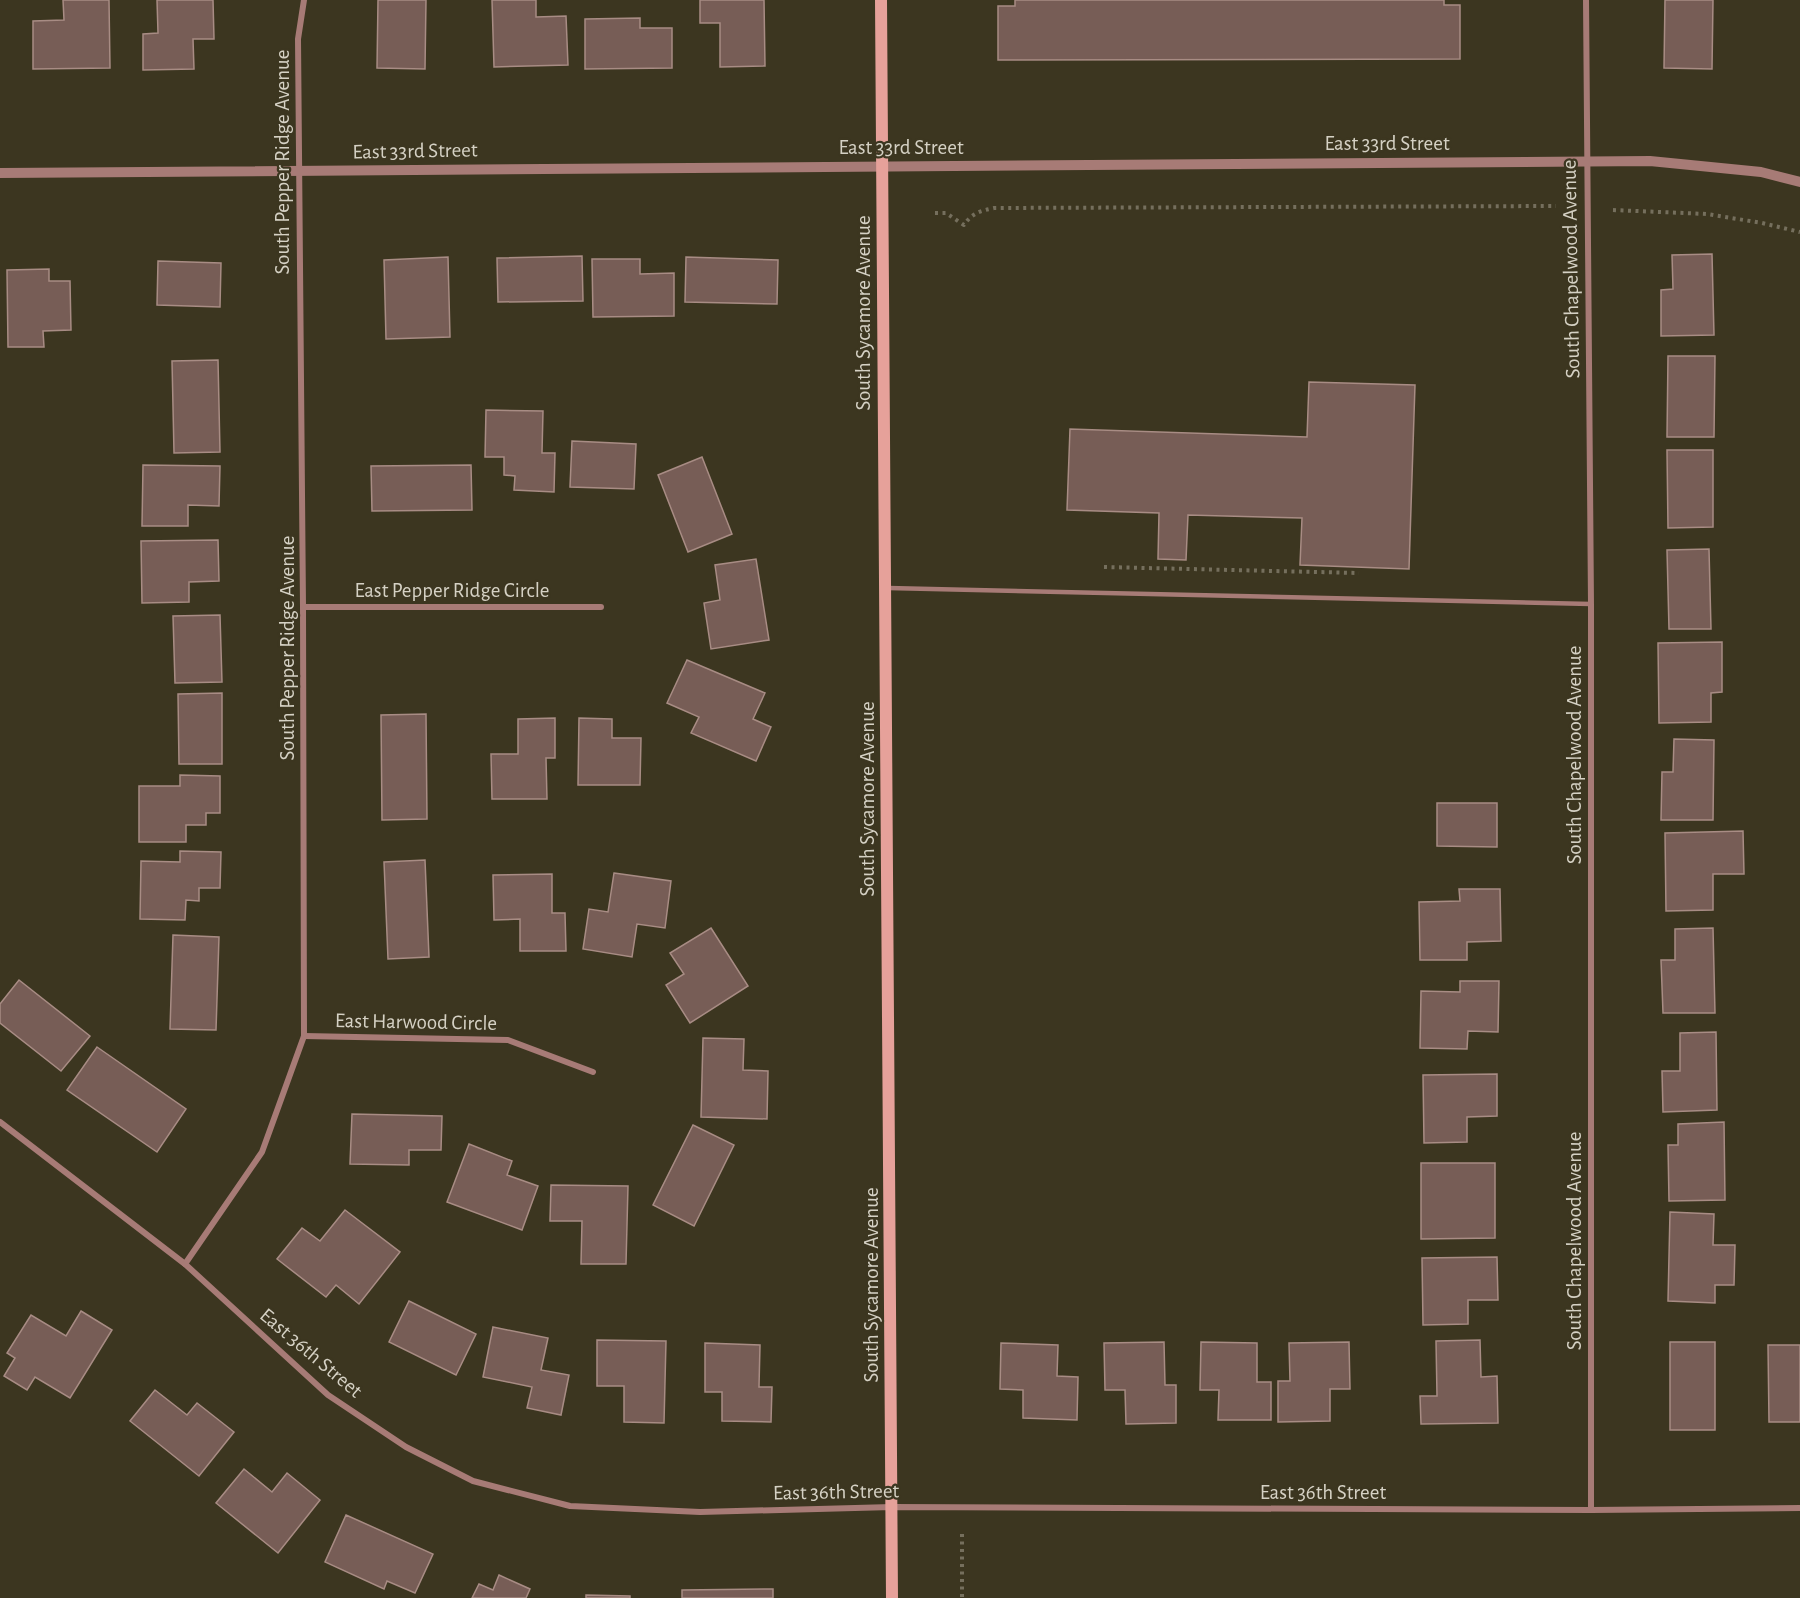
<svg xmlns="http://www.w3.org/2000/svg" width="1800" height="1598" viewBox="0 0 1800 1598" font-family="'Alegreya Sans',sans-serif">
  <rect width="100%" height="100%" fill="#3c3620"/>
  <!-- building -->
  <g fill="#775d56" stroke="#a88c84" stroke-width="1.5">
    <path d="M63 0H109L110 68 33 69V21L64 20Z"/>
    <path d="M157 0H213L214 39H193L194 69 143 70V34L158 33Z"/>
    <path d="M378 0H426L425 69 377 68Z"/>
    <path d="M492 0H536V17L566 16 568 65 494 67Z"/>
    <path d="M700 0H764L765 66 720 67V23H700Z"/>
    <path d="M1015 0H1444V5H1460V59L998 60V6H1015Z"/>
    <path d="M1665 0H1713L1712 69 1664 68Z"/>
    <path d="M640 18V28H672V68L585 69V19Z"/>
    <path d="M1712 254 1714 335 1661 336V290L1673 289 1672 255Z"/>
    <path d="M582 256 583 301 498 302 497 258Z"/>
    <path d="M448 257 450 337 386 339 384 260Z"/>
    <path d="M686 257 778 260 777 304 685 302Z"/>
    <path d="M592 259H640V274L674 273V316L593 317Z"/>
    <path d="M158 261 221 263 220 307 157 305Z"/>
    <path d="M49 269V281H70L71 330 43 331 44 347H8L7 270Z"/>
    <path d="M1668 356H1715L1714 437H1667Z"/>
    <path d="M218 360 220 452 174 453 172 361Z"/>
    <path d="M1309 382 1415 385 1409 569 1300 565 1302 518 1188 515 1186 560 1158 559 1159 513 1067 510 1070 429 1307 437Z"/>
    <path d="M486 410 543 411 542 453H555L554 492 514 490 515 476 504 475V457H485Z"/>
    <path d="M572 441 636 444 634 489 570 487Z"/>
    <path d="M1667 450H1713V527L1668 528Z"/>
    <path d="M702 457 732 534 688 552 658 475Z"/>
    <path d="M143 465 220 466 219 506 188 505V526H142Z"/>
    <path d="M471 465 472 510 372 511 371 466Z"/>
    <path d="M218 540 219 581 189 582V602L142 603 141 541Z"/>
    <path d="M1709 549 1711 629H1669L1667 550Z"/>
    <path d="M756 559 769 640 711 649 704 603 720 600 715 565Z"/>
    <path d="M220 615 222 682 175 683 173 616Z"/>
    <path d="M1722 642V692L1711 693V722L1659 723 1658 643Z"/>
    <path d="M687 660 765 693 753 719 771 727 756 761 691 733 699 717 667 703Z"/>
    <path d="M222 693V764H179L178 694Z"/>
    <path d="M426 714 427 819 382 820 381 715Z"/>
    <path d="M555 718V758H546L547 799H492L491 754H518V719Z"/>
    <path d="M579 718 612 719V738H641L640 785H578Z"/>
    <path d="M1674 739 1714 740 1713 820H1661L1662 772H1673Z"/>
    <path d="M180 775 220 776V813H206V825H186V842H139V786H180Z"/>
    <path d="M1437 803H1497V847L1437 846Z"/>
    <path d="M1743 831 1744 874H1713V910L1666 911 1665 833Z"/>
    <path d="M180 851 221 852 220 888H199V901L186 900 185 920 140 919 141 861 180 862Z"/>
    <path d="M425 860 429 957 388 959 384 862Z"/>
    <path d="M614 873 671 881 665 928 637 924 632 957 583 949 589 909 608 912Z"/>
    <path d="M552 874V913H565L566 951H520V919L494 920 493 875Z"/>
    <path d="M1459 889H1500L1501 941 1467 942V960H1420L1419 902 1460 901Z"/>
    <path d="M711 928 748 986 690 1023 666 985 684 974 670 953Z"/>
    <path d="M1713 928 1715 1013H1663L1661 960H1675V929Z"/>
    <path d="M173 935 219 937 216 1030 170 1029Z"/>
    <path d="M19 980 90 1036 61 1071 0 1023V1004Z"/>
    <path d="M1460 981H1499L1498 1032 1468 1031 1467 1049 1420 1048 1421 991 1460 992Z"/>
    <path d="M1716 1032 1717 1110 1663 1112 1662 1071H1680V1033Z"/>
    <path d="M703 1038 744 1039 743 1070 768 1071 767 1119 701 1117Z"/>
    <path d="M97 1047 186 1109 157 1152 67 1090Z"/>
    <path d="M1497 1074V1116L1467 1117V1142L1424 1143 1423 1075Z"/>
    <path d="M352 1114 442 1116 441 1150H409V1165L350 1164Z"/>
    <path d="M1724 1122 1725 1200 1669 1201 1668 1145H1678V1124Z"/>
    <path d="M693 1125 734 1145 694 1226 653 1205Z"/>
    <path d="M469 1144 512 1161 507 1175 538 1186 522 1230 447 1202Z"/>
    <path d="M1421 1163H1495V1238L1421 1239Z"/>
    <path d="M551 1185 628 1186 626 1264H581L582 1221H550Z"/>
    <path d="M345 1210 400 1252 359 1304 336 1285 326 1297 277 1259 302 1228 320 1241Z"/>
    <path d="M1670 1212 1714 1214 1713 1245H1735L1734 1285H1715V1303L1668 1301Z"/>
    <path d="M1497 1257 1498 1300H1468V1324L1423 1325 1422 1258Z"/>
    <path d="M409 1301 476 1334 456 1375 389 1342Z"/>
    <path d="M81 1311 112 1330 70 1398 35 1377 27 1390 4 1376 15 1358 7 1353 31 1315 66 1336Z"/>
    <path d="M493 1327 548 1338 541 1370 569 1375 561 1415 527 1408 532 1387 483 1377Z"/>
    <path d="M597 1340 666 1341 664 1423 624 1422V1386H597Z"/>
    <path d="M1480 1340 1481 1377 1497 1376 1498 1423 1421 1424 1420 1396H1437L1436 1341Z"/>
    <path d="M1164 1342 1165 1385H1176V1423L1126 1424 1125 1390H1105L1104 1343Z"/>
    <path d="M1201 1342 1257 1343V1382H1271V1420H1218L1219 1390H1200Z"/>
    <path d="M1349 1342 1350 1389H1330V1421L1278 1422V1381H1290L1289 1343Z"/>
    <rect x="1670" y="1342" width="45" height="88"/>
    <path d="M705 1343 760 1345 759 1387H772L771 1422 722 1421V1392H705Z"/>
    <path d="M1001 1343 1058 1345 1057 1376 1078 1377 1077 1420 1023 1418V1390L1000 1389Z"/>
    <path d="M1768 1345H1800V1422H1769Z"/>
    <path d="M155 1390 187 1415 197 1403 234 1432 199 1476 130 1421Z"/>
    <path d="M244 1469 272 1492 287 1473 320 1500 278 1553 216 1503Z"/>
    <path d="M346 1515 433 1554 415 1593 387 1581 384 1589 325 1562Z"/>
    <path d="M499 1575 530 1589 526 1598H472L479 1584 493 1590Z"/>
    <path d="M773 1589V1598H682V1590Z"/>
    <path d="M586 1595 630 1596V1598H586Z"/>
  </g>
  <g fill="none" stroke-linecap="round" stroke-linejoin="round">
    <!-- path -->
    <g stroke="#756f5d" stroke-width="4" stroke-dasharray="3 4.5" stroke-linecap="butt">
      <path d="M1613 210 1707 214 1762 223 1800 232"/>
      <path d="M935 213H946L964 225C972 213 980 211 994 208L1556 206"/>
      <path d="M1104 567 1359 573"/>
      <path d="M962 1534V1598"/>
    </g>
    <!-- service -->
    <path stroke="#a77b76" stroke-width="4.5" d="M888 588 1591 604"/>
    <!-- minor -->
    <g stroke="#a77b76" stroke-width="6">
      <path d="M1586 0 1591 604V1510"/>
      <path d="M303 607H601"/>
      <path d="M304 1036 508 1040 593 1072"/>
      <path d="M0 1122 185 1264 328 1395 406 1447 473 1481 570 1506 700 1512 892 1507 1591 1510 1800 1508"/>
      <path d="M185 1264 262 1152 304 1036 303 607 298 39 304 0"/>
    </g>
    <!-- tertiary -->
    <path stroke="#a77b76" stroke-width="10" d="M0 173 1650 161 1761 172 1800 182"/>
    <!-- secondary -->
    <path stroke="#e6a19a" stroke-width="12" d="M881 0 892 1598"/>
  </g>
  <g text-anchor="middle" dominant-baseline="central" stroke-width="4.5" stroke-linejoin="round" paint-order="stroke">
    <!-- street labels -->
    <g font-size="21" fill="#d5d1c4" stroke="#3c3620">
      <text x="1387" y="143">East 33rd Street</text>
      <text x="901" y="147">East 33rd Street</text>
      <text transform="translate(415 151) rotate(-1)">East 33rd Street</text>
      <text transform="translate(282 162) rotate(-90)">South Pepper Ridge Avenue</text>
      <text transform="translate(1571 269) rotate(-91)">South Chapelwood Avenue</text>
      <text transform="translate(863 313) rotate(-90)">South Sycamore Avenue</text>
      <text x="452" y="590">East Pepper Ridge Circle</text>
      <text transform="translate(287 648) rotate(-90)">South Pepper Ridge Avenue</text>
      <text transform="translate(1574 755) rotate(-90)">South Chapelwood Avenue</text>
      <text transform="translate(867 799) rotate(-90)">South Sycamore Avenue</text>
      <text transform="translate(416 1022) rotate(1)">East Harwood Circle</text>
      <text transform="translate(1574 1241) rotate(-90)">South Chapelwood Avenue</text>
      <text transform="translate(871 1285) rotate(-90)">South Sycamore Avenue</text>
      <text transform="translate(311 1353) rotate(40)">East 36th Street</text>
      <text transform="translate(836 1492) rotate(-1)">East 36th Street</text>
      <text x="1323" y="1492">East 36th Street</text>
    </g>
  </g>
</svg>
